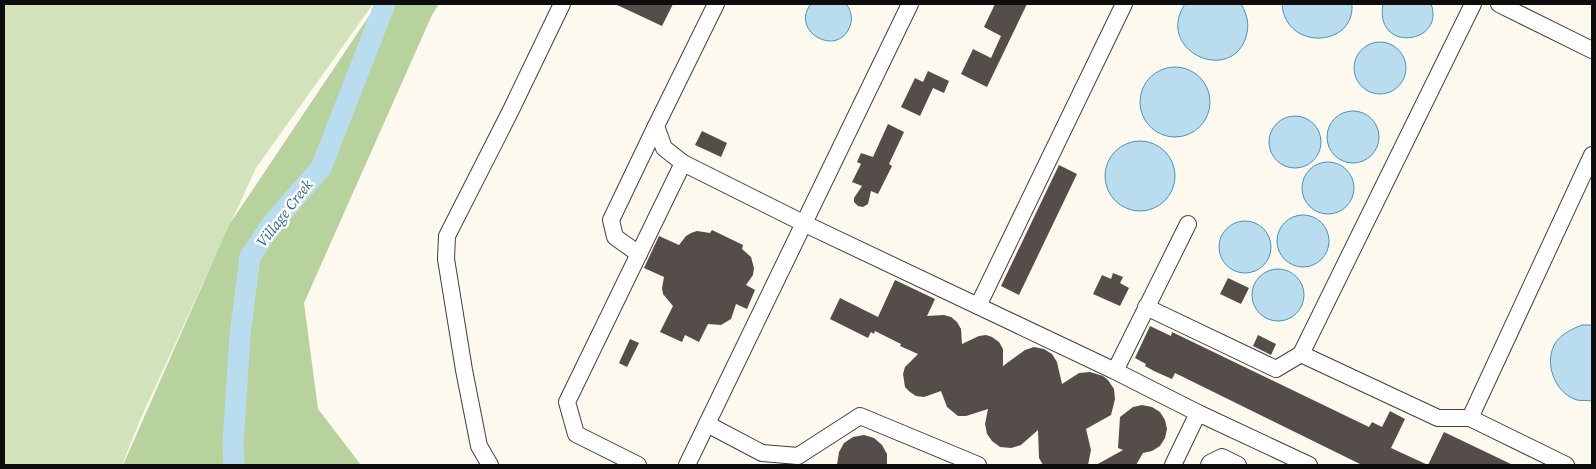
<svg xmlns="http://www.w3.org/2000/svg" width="1596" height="469" viewBox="0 0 1596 469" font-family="'Source Serif 4',serif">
  <rect width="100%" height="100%" fill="#fdf9ee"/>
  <!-- green -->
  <path fill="#d2e3bc" d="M4 4H373L256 168 140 420 122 465H4Z"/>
  <!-- forest -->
  <path fill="#b8d29e" d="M377 4H439L432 15 304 303 318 409 361 465H123L229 225Z"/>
  <!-- water -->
  <g fill="#b9ddee" stroke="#4a94bb">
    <path d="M811 4H846C851 10 853 18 850 26 838 59 789 31 811 4Z"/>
    <path d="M1185 4H1241C1248 16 1250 26 1245 40 1227 84 1155 49 1185 4Z"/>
    <path d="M1282 4H1352C1355 48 1285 51 1282 4Z"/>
    <path d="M1383 4H1431C1446 44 1374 54 1383 4Z"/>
    <circle cx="1380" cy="68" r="26"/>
    <circle cx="1175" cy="102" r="35"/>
    <circle cx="1353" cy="137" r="26"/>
    <circle cx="1295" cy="142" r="26"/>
    <circle cx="1140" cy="176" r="35"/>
    <circle cx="1328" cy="188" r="26"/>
    <circle cx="1303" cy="241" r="26"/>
    <circle cx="1245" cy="247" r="26"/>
    <circle cx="1278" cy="295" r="26"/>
    <path d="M1582 325H1592V401C1587 400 1581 401 1577 400 1554 393 1543 361 1556 342 1563 333 1572 329 1582 325Z"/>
  </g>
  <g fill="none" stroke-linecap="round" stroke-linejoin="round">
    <!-- river -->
    <path stroke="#b9ddee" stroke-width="21" d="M234 465 233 445 240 335 250 257 272 224 321 168 385 4"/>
  </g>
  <!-- building -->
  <g fill="#544d4a">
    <path d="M615 4H673L662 26Z"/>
    <path d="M995 4H1027L987 87 961 74 973 49 991 58 1001 36 984 27Z"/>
    <path d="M928 71 949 81 944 93 933 88 920 116 901 107 915 78 923 82Z"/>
    <path d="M888 124 904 132 889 164 892 166 878 194 871 191 868 204 863 207 858 206 854 202V198L862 186 852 182 861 164 857 162 861 153 873 157Z"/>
    <path d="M702 131 727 143 721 157 695 145Z"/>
    <path d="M1059 165 1077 174 1019 295 1001 286Z"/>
    <path d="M712 230 743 245 742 249 751 257 754 268 753 275 746 285 755 290 747 309 736 304 731 319 721 325 708 324 699 342 685 335 682 342 660 332 673 306 663 294 662 288 664 277 644 268 659 236 679 245 686 236 691 233 697 231 710 233Z"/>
    <path d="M1113 273 1123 277 1120 283 1129 288 1120 306 1093 294 1102 275 1111 279Z"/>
    <path d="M1228 278 1249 288 1241 304 1220 294Z"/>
    <path d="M895 280 935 299 927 316 944 315 951 317 957 322 961 329 962 344 979 336 986 335 992 337 999 342 1003 349V366L1025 350 1034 347 1044 349 1052 354 1057 362 1062 384 1079 373 1090 372 1103 376 1108 380 1114 389 1115 399 1111 415 1086 429 1091 450 1088 465H1043L1039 458 1038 430 1021 445 1011 448 1000 447 992 441 987 434 985 424 988 409 966 416H958L947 407 941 391 924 397 916 396 910 392 905 387 903 374 905 367 918 354 900 346 901 344 875 331 874 334 871 332 868 338 830 319 840 298 878 317Z"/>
    <path d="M1150 326 1171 336 1172 332 1369 427 1372 422 1382 427 1390 411 1405 419 1391 448 1428 465H1362L1175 373 1172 379 1154 371 1145 366 1146 364 1135 358Z"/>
    <path d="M1258 335 1276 344 1271 355 1253 346Z"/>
    <path d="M630 339 639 343 627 367 619 363Z"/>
    <path d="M1142 405 1152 407 1160 412 1165 420 1167 429 1165 438 1160 446 1152 451 1143 453 1136 465H1096L1123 450 1118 448 1120 417 1133 407Z"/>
    <path d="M1444 432 1513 465H1428Z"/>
    <path d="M864 435 874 438 882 445 887 454V465H837L839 452 844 443 853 437Z"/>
  </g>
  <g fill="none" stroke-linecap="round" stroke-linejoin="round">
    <defs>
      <g id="minor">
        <path d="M1473 4 1301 354 1438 418H1470L1566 465"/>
        <path d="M1499 4 1592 50"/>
        <path d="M683 163 664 148 656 126 716 4"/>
        <path d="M639 254 615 237 611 220 656 126"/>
        <path d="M978 306 1124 4"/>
        <path d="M1146 307 1276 369 1301 354"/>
        <path d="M1115 371 1188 224"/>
        <path d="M1470 418 1592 155"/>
        <path d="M707 424 762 453 798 456 860 416 978 465"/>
        <path d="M490 465 479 446 464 370 446 259 447 236 511 110 562 4"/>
        <path d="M638 465 576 434 567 402 683 163 803 223 1115 371 1198 413 1309 465"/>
        <path d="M687 465 910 4"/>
        <path d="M1173 465 1198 413"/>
        <path d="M1209 465 1210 463 1222 457 1238 465"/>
      </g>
    </defs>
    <!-- minor casing -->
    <use href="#minor" stroke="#404040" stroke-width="18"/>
    <!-- minor -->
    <use href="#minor" stroke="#fff" stroke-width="16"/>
  </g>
  <g text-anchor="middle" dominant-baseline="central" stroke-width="5" stroke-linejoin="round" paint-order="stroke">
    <!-- water labels -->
    <g font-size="15" font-style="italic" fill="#26668e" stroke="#fff">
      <text transform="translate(284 213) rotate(-52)">Village Creek</text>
    </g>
  </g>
  <!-- border -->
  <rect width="1596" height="469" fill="none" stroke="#0d0d0d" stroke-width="10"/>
</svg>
